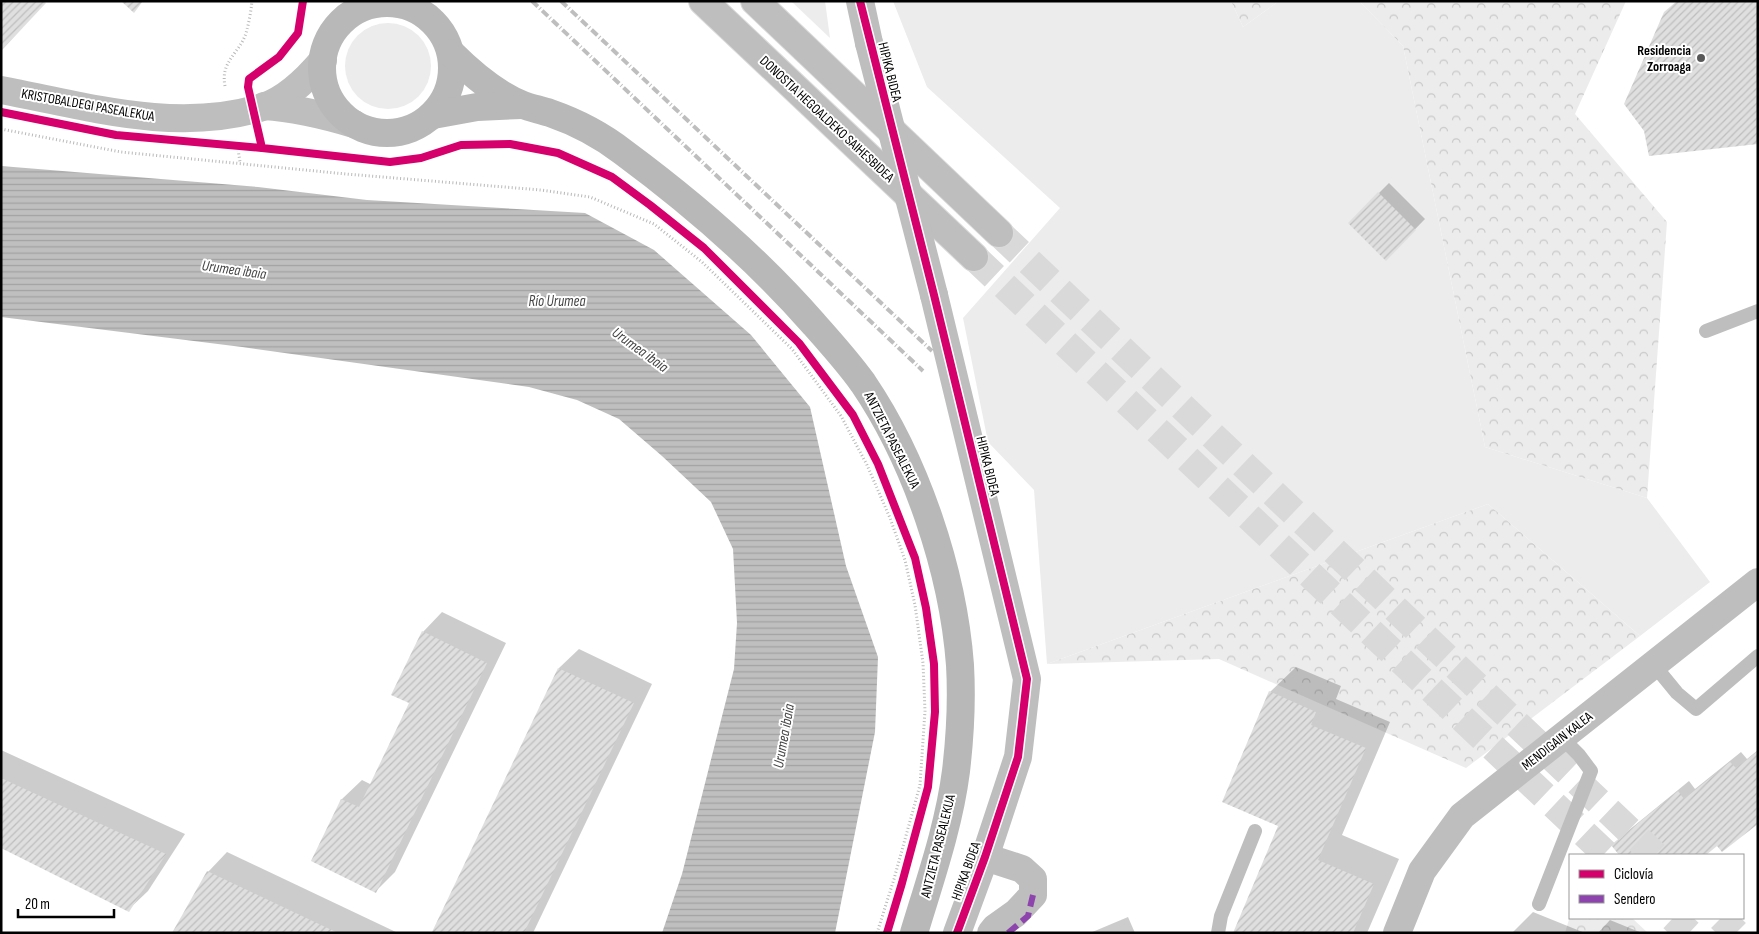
<svg xmlns="http://www.w3.org/2000/svg" width="1759" height="934" viewBox="0 0 1759 934" font-family="'Sofia Sans Condensed',sans-serif">
  <defs>
    <pattern id="forest-crowns" width="20" height="18" patternUnits="userSpaceOnUse" patternTransform="scale(1.25)"><rect width="20" height="18" fill="#ececec"/><path d="M2 6a3 3 0 1 1 6 0M12 15a3 3 0 1 1 6 0" fill="none" stroke="#c9c9c9"/></pattern>
    <pattern id="water-rules" width="6" height="5" patternUnits="userSpaceOnUse" patternTransform="scale(1.25)"><rect width="6" height="5" fill="#bfbfbf"/><path d="M0 2.5h6" fill="none" stroke="#a2a2a2"/></pattern>
    <pattern id="building-hatch" width="6" height="6" patternUnits="userSpaceOnUse" patternTransform="scale(1.25)"><rect width="6" height="6" fill="#dfdfdf"/><path d="M-1 1l2-2M0 6l6-6M5 7l2-2" fill="none" stroke="#bebebe"/></pattern>
  </defs>
  <rect width="100%" height="100%" fill="#fff"/>
  <!-- grass -->
  <g fill="#ececec">
    <path d="M791 1H825L830 38Z"/>
    <path d="M893 1H1231L1243 27 1279 1H1359L1403 46 1485 447 1647 498 1710 582 1640 636 1488 504 1047 664 1034 490 988 442 963 318 1060 208 927 87Z"/>
    <circle cx="388" cy="66" r="43"/>
  </g>
  <!-- forest -->
  <g fill="url(#forest-crowns)">
    <path d="M1231 1H1279L1243 27Z"/>
    <path d="M1359 1H1626L1575 114 1667 222 1647 498 1485 447 1403 46Z"/>
    <path d="M1488 504 1640 636 1466 768 1219 659 1047 664Z"/>
    <path d="M1570 916V918H1632L1648 933H1565Z"/>
  </g>
  <!-- water -->
  <path fill="url(#water-rules)" d="M1 166 258 187 367 200 585 213 654 250 751 335 810 407 846 566 878 657 875 732 835 933H662L682 874 734 669 737 623 733 549 711 502 662 456 619 419 577 400 529 387 242 347 1 317Z"/>
  <!-- shadow -->
  <g fill="#0003">
    <path d="M1389 183 1425 219 1386 259 1349 223Z"/>
    <path d="M442 612 506 643 395 872 376 891 313 861 342 799 362 780 372 785 411 703 423 632Z"/>
    <path d="M579 649 652 684 533 933H436L434 931 559 668Z"/>
    <path d="M1296 667 1341 686 1336 699 1390 722 1342 835 1399 859 1367 933H1235L1280 826 1270 692Z"/>
    <path d="M1 750 185 834 148 891 128 910 1 846Z"/>
    <path d="M1758 750V823L1717 844 1704 855H1621L1612 845 1623 835 1689 781 1695 789 1741 752 1747 759Z"/>
    <path d="M227 852 398 933H173L208 872Z"/>
    <path d="M1533 912 1585 933H1512Z"/>
    <path d="M1128 917 1135 933H1090Z"/>
    <path d="M1610 920 1642 933H1598Z"/>
  </g>
  <!-- building -->
  <g fill="url(#building-hatch)">
    <path d="M1 1H44L46 3 1 51Z"/>
    <path d="M121 1H143L134 13Z"/>
    <path d="M1677 1H1758V144L1649 156 1644 131 1624 104 1664 12Z"/>
    <path d="M1378 192 1416 230 1386 261 1348 223Z"/>
    <path d="M422 631 487 663 376 893 311 861 341 799 359 807 409 703 391 695Z"/>
    <path d="M558 668 634 703 524 933H434L432 932Z"/>
    <path d="M1269 691 1316 712 1311 725 1366 748 1318 860 1374 884 1353 933H1233L1278 826 1222 802Z"/>
    <path d="M1758 751V824L1722 852 1717 846 1706 855H1619L1611 845 1678 791 1684 799 1730 762 1736 768Z"/>
    <path d="M1 778 166 854 129 912 1 848Z"/>
    <path d="M207 871 338 933H172Z"/>
  </g>
  <g fill="none" stroke-linecap="round" stroke-linejoin="round">
    <!-- primary-tunnel -->
    <g stroke="#d9d9d9" stroke-width="28" stroke-dasharray="28 14" stroke-linecap="butt">
      <path d="M999 233 1655 855"/>
      <path d="M974 257 1607 855"/>
      <path d="M1673 918 1689 933"/>
      <path d="M1721 918 1736 933"/>
    </g>
    <defs>
      <g id="primary">
        <path d="M703 1 974 257"/>
        <path d="M755 1 999 233"/>
      </g>
    </defs>
    <!-- primary casing -->
    <use href="#primary" stroke="#dbdbdb" stroke-width="30"/>
    <!-- path -->
    <g stroke="#b9b9b9" stroke-width="3" stroke-dasharray="1 2.5" stroke-linecap="butt">
      <path d="M225 86C220 61 240 53 246 33 249 23 251 11 252 1"/>
      <path d="M1 129 121 152 346 174 541 190 590 197 654 224 702 262 792 349 841 416 867 465 890 518 905 560 915 605 923 663 925 711 920 785 894 879 877 933"/>
      <path d="M237 143 240 162"/>
    </g>
    <!-- service -->
    <g stroke="#bebebe" stroke-width="14">
      <path d="M1706 331 1758 311"/>
      <path d="M1654 665 1677 693 1696 709 1758 656"/>
      <path d="M1539 904 1591 771 1579 755 1561 737"/>
      <path d="M1218 933 1221 916 1255 831"/>
    </g>
    <!-- minor -->
    <g stroke="#bebebe" stroke-width="28">
      <path d="M860 1 869 43"/>
      <path d="M1 90C86 106 177 134 263 107 287 99 307 79 323 60"/>
      <path d="M264 106C296 108 324 115 354 124"/>
      <path d="M934 295 1027 679 1018 757 985 857 957 933"/>
      <path d="M985 857 1022 869 1033 879V895L1016 913 995 928 991 933"/>
      <path d="M1397 933 1422 871 1462 816 1758 582"/>
    </g>
    <!-- secondary -->
    <g stroke="#b8b8b8" stroke-width="28">
      <circle cx="387" cy="68" r="65"/>
      <path d="M451 53C472 74 495 94 523 105 531 108 541 110 550 113 576 122 601 135 623 152 692 203 757 259 813 323 830 342 848 362 863 383 916 461 953 571 960 665 962 700 960 737 956 771 949 826 930 880 914 933"/>
      <path d="M433 115 477 107 521 105"/>
    </g>
    <!-- primary -->
    <use href="#primary" stroke="#bebebe" stroke-width="28"/>
    <!-- rail -->
    <g stroke="#bebebe" stroke-width="4" stroke-dasharray="8 2.5 1 2.5" stroke-linecap="butt">
      <path d="M532 1 923 371"/>
      <path d="M561 1 932 351"/>
    </g>
    <!-- minor-bridge -->
    <path stroke="#bebebe" stroke-width="28" d="M869 43 934 295"/>
    <!-- quiet -->
    <path stroke="#8e44ad" stroke-width="6" stroke-dasharray="12 6" stroke-linecap="butt" d="M1008 933 1028 916 1033 895"/>
    <defs>
      <g id="cycleway">
        <path d="M303 1 298 33 279 57 249 79 248 87 262 148 390 162 421 158 461 145 510 144 558 153 612 177 650 205 704 248 799 343 853 415 878 464 915 558 926 608 934 664 935 712 928 787 902 883 887 933"/>
        <path d="M860 1 934 295 1027 679 1018 757 985 857 957 933"/>
        <path d="M1 112 116 135 262 148"/>
      </g>
    </defs>
    <!-- cycleway casing -->
    <use href="#cycleway" stroke="#fff" stroke-width="11"/>
    <!-- cycleway -->
    <use href="#cycleway" stroke="#d6006c" stroke-width="8"/>
  </g>
  <!-- markers -->
  <circle fill="#595959" stroke="#fff" stroke-width="2" cx="1701" cy="58" r="5"/>
  <g text-anchor="middle" dominant-baseline="central" stroke-width="4" stroke-linejoin="round" paint-order="stroke">
    <!-- poi labels -->
    <g font-size="14" font-weight="bold" fill="#000" stroke="#fff" text-anchor="end">
      <text x="1691" y="50">Residencia<tspan x="1691" dy="16">Zorroaga</tspan></text>
    </g>
    <!-- street labels -->
    <g font-size="14" fill="#000" stroke="#fff">
      <text transform="translate(890 72) rotate(76)">HIPIKA BIDEA</text>
      <text transform="translate(88 105) rotate(10)">KRISTOBALDEGI PASEALEKUA</text>
      <text transform="translate(827 119) rotate(43)">DONOSTIA HEGOALDEKO SAIHESBIDEA</text>
      <text transform="translate(892 440) rotate(63)">ANTZIETA PASEALEKUA</text>
      <text transform="translate(988 466) rotate(76)">HIPIKA BIDEA</text>
      <text transform="translate(1557 741) rotate(-38)">MENDIGAIN KALEA</text>
      <text transform="translate(938 846) rotate(-76)">ANTZIETA PASEALEKUA</text>
      <text transform="translate(966 871) rotate(-70)">HIPIKA BIDEA</text>
    </g>
    <!-- water labels -->
    <g font-size="15" font-style="italic" fill="#444" stroke="#fff">
      <text transform="translate(234 270) rotate(8)">Urumea ibaia</text>
      <text x="557" y="301">Río Urumea</text>
      <text transform="translate(640 350) rotate(36)">Urumea ibaia</text>
      <text transform="translate(784 736) rotate(-80)">Urumea ibaia</text>
    </g>
  </g>
  <!-- border -->
  <rect width="1759" height="934" fill="none" stroke="#000000" stroke-width="5"/>
  <!-- legend -->
  <rect x="1569" y="854" width="175" height="65" fill="#ffffff" stroke="#999999"/>
  <rect x="1579" y="870" width="25" height="8" fill="#d6006c" stroke="#999999"/>
  <text x="1614" y="879" font-size="15" fill="#000000">Ciclovía</text>
  <rect x="1579" y="895" width="25" height="8" fill="#8e44ad" stroke="#999999"/>
  <text x="1614" y="904" font-size="15" fill="#000000">Sendero</text>
  <!-- scale -->
  <path d="M18 909v8h96v-8" fill="none" stroke="#000000" stroke-width="2.5"/>
  <text x="25" y="909" font-size="15" fill="#000000" stroke="#ffffff" stroke-width="4" paint-order="stroke">20 m</text>
</svg>
